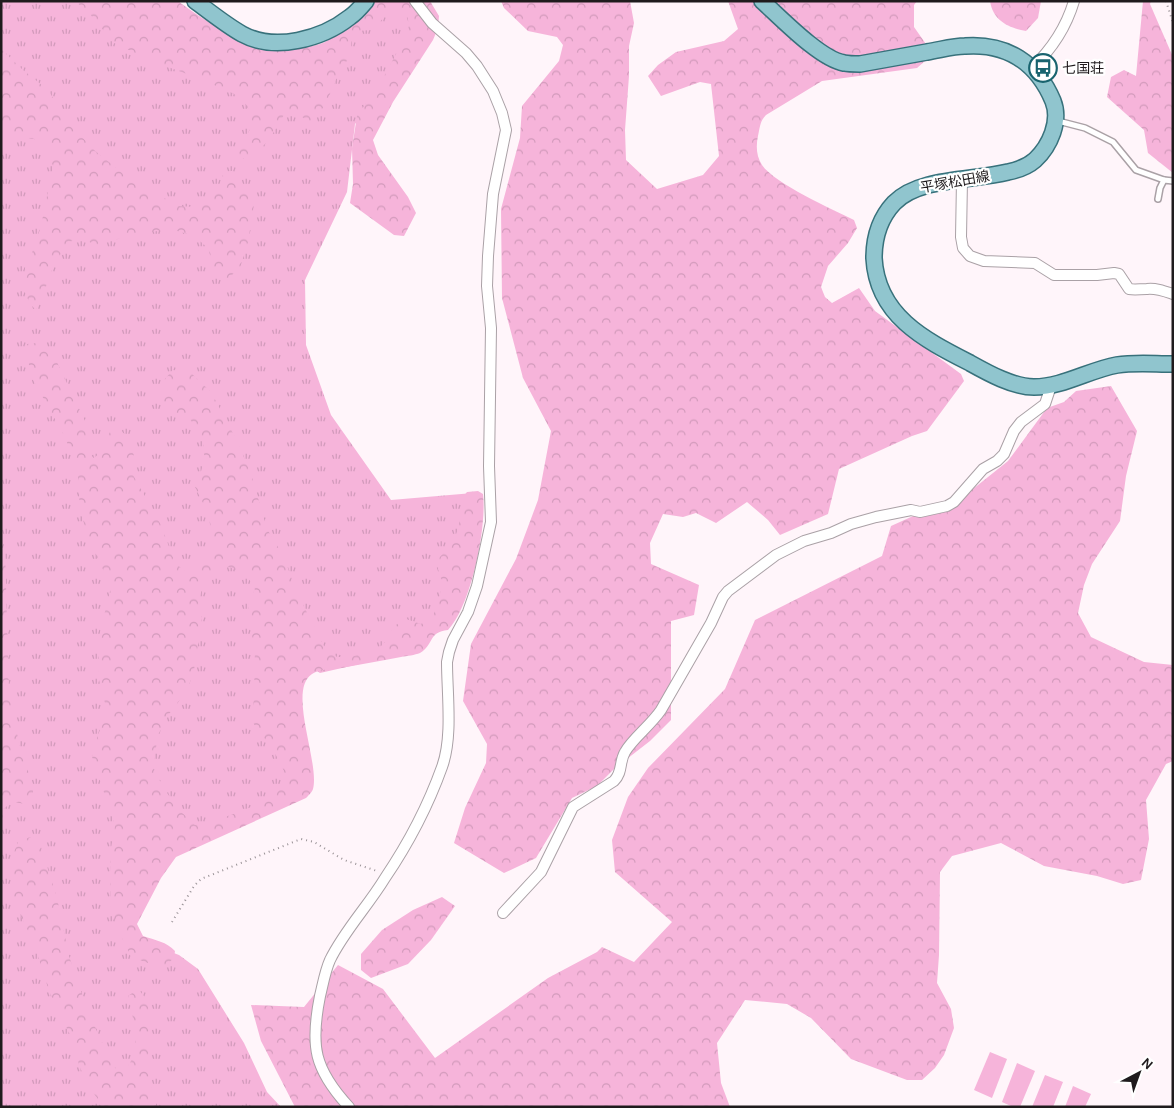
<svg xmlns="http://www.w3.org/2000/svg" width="1174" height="1108" viewBox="0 0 1174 1108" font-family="Karla,'Noto Sans JP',sans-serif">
  <defs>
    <pattern id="grass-tufts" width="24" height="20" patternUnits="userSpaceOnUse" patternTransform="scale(1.25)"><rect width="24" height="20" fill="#f6b4da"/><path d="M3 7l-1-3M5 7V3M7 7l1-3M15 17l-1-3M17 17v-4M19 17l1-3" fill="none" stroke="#d29abb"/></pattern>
    <pattern id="forest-crowns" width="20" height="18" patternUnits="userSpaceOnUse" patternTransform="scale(1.25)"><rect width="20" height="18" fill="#f6b4da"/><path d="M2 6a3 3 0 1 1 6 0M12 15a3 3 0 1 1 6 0" fill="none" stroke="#d29abb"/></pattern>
  </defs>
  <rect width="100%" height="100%" fill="#fff5fa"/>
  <!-- grass -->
  <path fill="url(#grass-tufts)" d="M1 1H125L273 92 365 21 407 1 417 53 355 124 347 192 305 280 306 345 331 415 391 500 473 493 445 624 386 658 320 673 303 662 297 792 165 858 132 924 142 941 179 955 198 969 244 1043 267 1092 281 1107H1Z"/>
  <!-- forest -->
  <g fill="url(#forest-crowns)" fill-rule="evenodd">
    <path d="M75 1H178C197 16 238 41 261 47 274 51 313 48 325 42 335 37 357 10 365 1H430L439 16 438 28 433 40 393 102 373 140 378 155 408 197 416 213 404 236 394 235 350 203 353 184 352 148 357 116 381 82 402 43 409 26 407 14 392 9 372 30 357 31C347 45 354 45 350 56 348 61 343 64 341 69 331 87 328 109 310 122L302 117 296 111 285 113 269 140 249 160 240 158 239 152 250 129 252 116 244 101 232 93 203 80 152 61 114 43 89 13Z"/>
    <path d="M501 1H630L634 23 629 46V76L625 130 626 160 657 189 703 175 719 156 711 84 700 82 661 96 648 76 658 65 676 52 724 41 738 29 728 1H917L914 5V27L933 54 917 68 822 81 766 115C760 121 760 127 758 136 756 145 756 156 762 165 775 184 832 209 854 220L857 228 848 243 828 266 821 287 825 297 832 303 859 288 875 311 961 374 964 381 927 431 912 436 839 469 828 514 780 535 768 520 747 502 716 523 696 513 683 517 663 514 650 543 651 564 699 585 694 615 671 621V720L650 741 614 769 597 786 572 798 536 858 504 873 454 843 465 808 486 763 487 744 463 701 471 644 516 559 538 500 551 431 523 378 502 298 501 209 520 138 522 106 559 61 563 45 557 37 528 31 504 8Z"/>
    <path d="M990 1H1041L1038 18 1026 31C1009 28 993 21 990 1Z"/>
    <path d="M1143 1H1151L1150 4 1173 57V173L1148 153 1144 130 1107 97 1111 77 1124 70 1136 76Z"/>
    <path d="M1 49 23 70 48 90 69 123 94 150 125 175 178 206 197 207 210 199 219 186 224 172 232 171 243 184 254 205 248 242 240 268 226 280 217 279 208 248 194 236 174 230 144 232 96 245 83 239 67 242 52 270 40 303 36 310 30 304 24 290 25 268 34 248 41 226 53 166 47 148 34 139 1 135Z"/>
    <path d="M37 343 55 358 85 421 87 453 94 458 101 452 110 432 120 430 131 440 134 457 133 475 161 525 175 563 186 572 201 563 214 546 208 513 195 487C208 458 209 440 186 415L175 414 160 397 163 381 173 370 191 373 211 392 236 439 251 474 267 529 284 557 296 591 324 646 337 657H350L365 653 379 648 386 641 394 626 406 619 421 624 433 616 439 600 442 582 438 569 439 558 454 541 459 525 462 498 467 492 478 491 483 494C487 527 471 606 448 630 428 632 434 645 420 653 415 655 407 656 401 657 382 661 361 664 341 668 332 669 320 669 312 674 287 690 320 763 313 789 312 792 308 796 306 798L176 857 161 878 137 924 143 936C155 940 167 942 175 951L174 958 165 966 148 963 131 957 118 929 111 908 110 874 111 848 115 826 92 756 95 744 103 721 105 703 98 676 100 632 111 587 89 539 80 511 78 477 66 439 31 376 26 348 27 344ZM229 567 246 574 255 589 248 604 250 628 255 647 254 699 251 720C260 733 283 760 285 776 288 800 215 821 195 825L178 809 163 787 153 767 158 735 169 714 187 691 194 670 202 618 199 602 203 583 214 570Z"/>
    <path d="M1111 386 1137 431 1126 476 1120 521 1092 564 1084 585 1078 613 1091 637 1144 662 1173 665V761L1166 764 1146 800 1149 839 1141 880 1123 884 1097 876 1044 866 1001 843 952 856 940 872 939 955 937 983 951 1009 954 1028 944 1055 935 1068 922 1080H907L851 1059 811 1018 787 1004 745 1000 717 1043 721 1083 730 1107H295L261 1041 251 1005 304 1007 338 965 383 989 435 1058 548 978 597 952 602 947 634 962 672 922 615 872 612 840 628 797 648 768 725 689 755 620 882 556 891 526 973 489 1008 461 1047 408 1064 402 1076 391Z"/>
    <path d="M1 534 5 548 9 694 20 748 33 785V801L25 804 14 802 4 808 1 825Z"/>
    <path d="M30 837 41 847 57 898 69 956 87 1009 111 1062 116 1069 127 1067C142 1050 133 1017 128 996L138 989 149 1002 151 1029 148 1061 149 1080 156 1100V1107H104L88 1086 79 1065 74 1043 49 991 34 943 13 900 12 857 18 842Z"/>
    <path d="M442 897 455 906 431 940 408 964 371 978 361 970V954L382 930 413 910Z"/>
  </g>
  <!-- green -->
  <g fill="#f6b4da">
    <path d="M990 1052 1007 1059 992 1098 974 1090Z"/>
    <path d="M1017 1063 1035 1071 1020 1107H1013L1002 1102Z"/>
    <path d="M1045 1075 1063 1082 1053 1107H1032Z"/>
    <path d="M1073 1086 1091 1094 1085 1107H1065Z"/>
  </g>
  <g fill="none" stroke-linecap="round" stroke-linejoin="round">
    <defs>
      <g id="service">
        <path d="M1058 121 1085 128 1113 142 1136 170 1164 180"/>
        <path d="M1158 199 1160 188 1164 180 1173 181"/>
      </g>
      <g id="minor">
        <path d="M1032 68C1052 49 1066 28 1074 1"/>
        <path d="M962 180 961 237 963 248 970 256 984 261 1035 263 1054 275H1097L1114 273 1119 274 1129 289C1135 290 1140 289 1147 289 1156 288 1164 291 1173 294"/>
        <path d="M503 913 541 872 573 807 614 781C623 772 619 762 625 752 632 739 651 725 661 710L711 623 723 597 728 591 776 555 804 541 831 533 851 524 876 517 911 510 920 512 947 506 954 502 983 469 997 461 1004 454 1014 431 1021 422 1045 404 1051 386"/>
        <path d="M349 1107C314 1069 310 1046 320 996 323 984 325 971 330 960 344 931 368 906 385 878 408 844 428 806 442 767 453 737 447 694 447 662L449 652 453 640 468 612 477 586 491 522 489 466 491 328 487 286 488 256 493 194 506 130 502 113 493 91 477 66 466 53 432 23 415 1"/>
      </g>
      <g id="primary">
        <path d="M195 1C210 12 226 25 242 34 275 52 322 39 350 17 356 13 361 7 366 1"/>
        <path d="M762 1C781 18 820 59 844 63 849 64 854 64 860 64 882 60 905 56 927 52 940 50 953 46 965 46 1007 43 1037 63 1053 101 1061 121 1050 146 1035 160 1027 167 1018 170 1008 172 973 181 919 177 894 203 880 218 874 238 874 258 877 316 925 340 970 363 988 373 1013 387 1034 387 1063 387 1089 370 1117 365 1135 362 1154 364 1173 364"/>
      </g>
    </defs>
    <!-- service casing -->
    <use href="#service" stroke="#aaa1a6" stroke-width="8"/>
    <!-- minor casing -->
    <use href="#minor" stroke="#aaa1a6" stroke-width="12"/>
    <!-- primary casing -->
    <use href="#primary" stroke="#38717b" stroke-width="18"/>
    <!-- path -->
    <g stroke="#9a9397" stroke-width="2" stroke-dasharray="1 4" stroke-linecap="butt">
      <path d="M1166 1 1173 23"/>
      <path d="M172 922 194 886 201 879 301 839 314 842 344 860 377 871"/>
    </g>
    <!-- service -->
    <use href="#service" stroke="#fff" stroke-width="5"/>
    <!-- minor -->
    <use href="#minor" stroke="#fff" stroke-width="10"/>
    <!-- primary -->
    <use href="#primary" stroke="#90c5ce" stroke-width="15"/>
  </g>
  <!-- icons -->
  <defs>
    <symbol id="bus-ring" viewBox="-11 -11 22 22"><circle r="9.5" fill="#fff" stroke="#19646f" stroke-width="1.5"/><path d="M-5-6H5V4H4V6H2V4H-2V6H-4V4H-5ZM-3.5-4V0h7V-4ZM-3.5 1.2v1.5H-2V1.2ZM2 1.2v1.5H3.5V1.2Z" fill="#19646f"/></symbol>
  </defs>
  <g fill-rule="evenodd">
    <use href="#bus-ring" x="1027" y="52" width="32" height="32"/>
  </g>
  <g text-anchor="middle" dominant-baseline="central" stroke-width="4.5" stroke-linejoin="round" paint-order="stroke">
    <!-- poi labels -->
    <g font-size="14" fill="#1f1b1d" stroke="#fff" text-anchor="start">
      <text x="1062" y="68">七国荘</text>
    </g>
    <!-- street labels -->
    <g font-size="14" fill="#1f1b1d" stroke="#fff">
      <text transform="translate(955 182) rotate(-10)">平塚松田線</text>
    </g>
  </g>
  <!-- border -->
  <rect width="1174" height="1108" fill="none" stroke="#1f1b1d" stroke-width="5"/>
  <!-- north arrow -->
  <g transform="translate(1139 1073) rotate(41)" stroke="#ffffff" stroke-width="4" paint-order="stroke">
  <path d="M0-4L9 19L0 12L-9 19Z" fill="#1f1b1d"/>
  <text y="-8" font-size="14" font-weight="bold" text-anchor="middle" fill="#1f1b1d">N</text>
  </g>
</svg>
